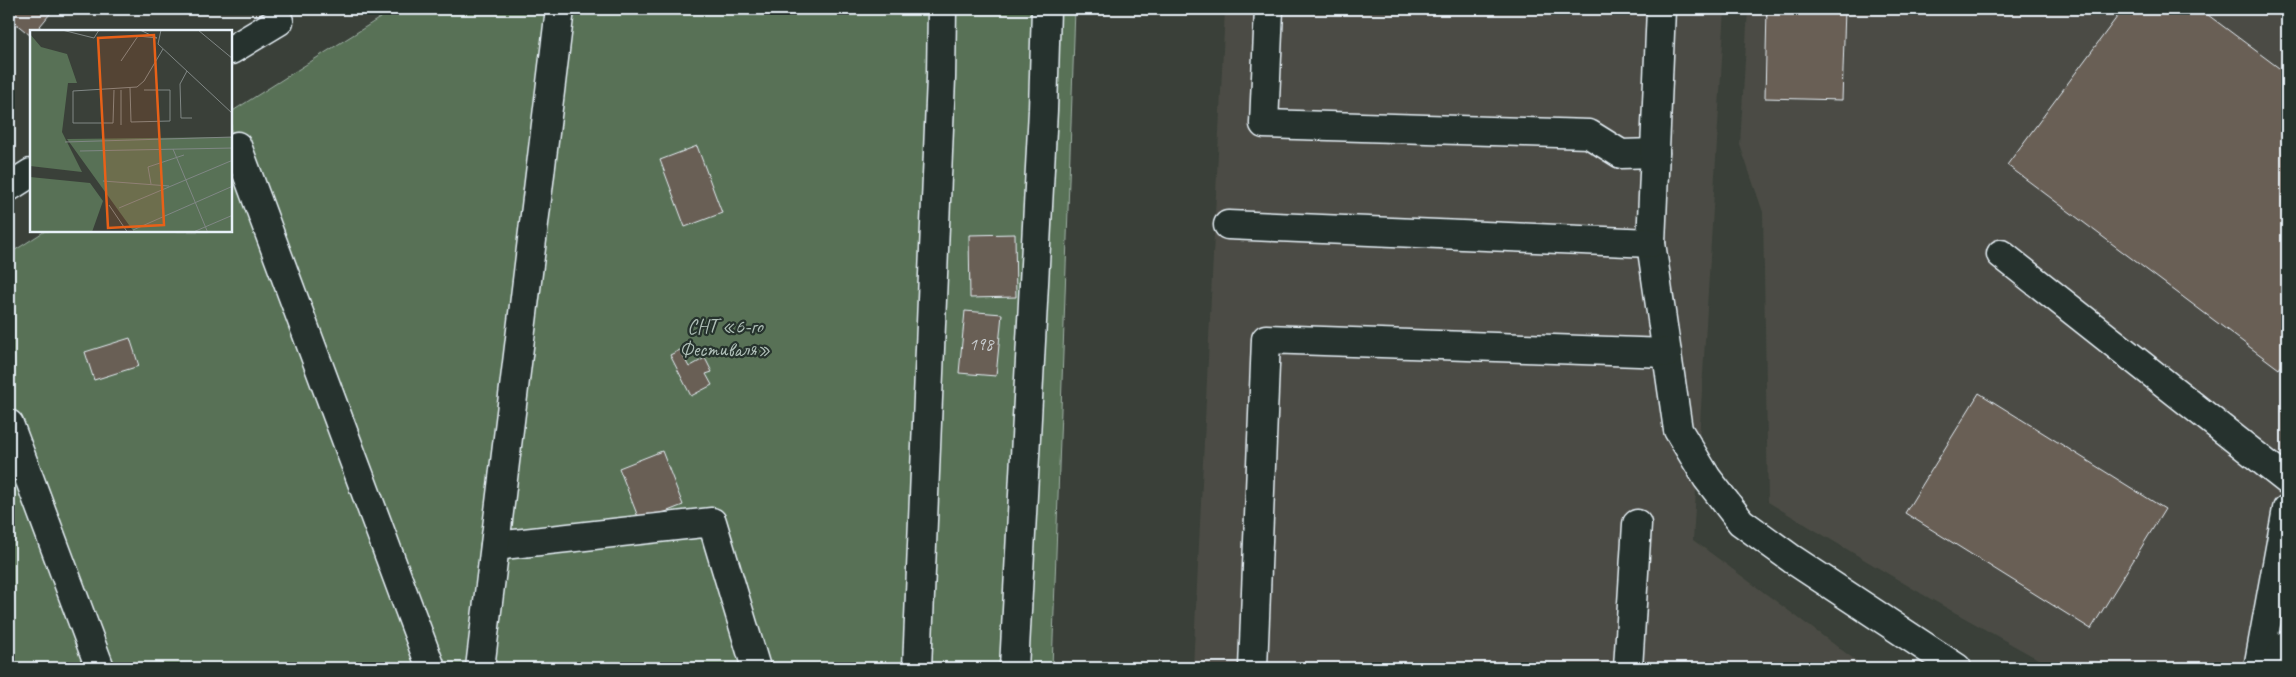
<svg xmlns="http://www.w3.org/2000/svg" width="2296" height="677" viewBox="0 0 2296 677" font-family="Caveat,sans-serif">
  <rect width="100%" height="100%" fill="#3a4039"/>
  <filter id="ink" filterUnits="userSpaceOnUse"><feTurbulence type="fractalNoise" baseFrequency=".02" numOctaves="2"/><feDisplacementMap in="SourceGraphic" scale="10" xChannelSelector="R" yChannelSelector="G"/><feConvolveMatrix kernelMatrix="1 2 1 2 8 2 1 2 1" color-interpolation-filters="sRGB"/></filter>
  <g filter="url(#ink)">
    <!-- built -->
    <g fill="#4b4c45">
      <path d="M1225 9H1725L1693 540 1866 668H1193Z"/>
      <path d="M1748 9H2287V593L2255 668H2054L1922 594 1768 502 1763 212 1740 145Z"/>
    </g>
    <!-- green -->
    <path fill="#587156" stroke="#a0b1a7" d="M394 9H1075L1052 668H9V254L45 231H231V112Z"/>
    <!-- building -->
    <g fill="#695e54" stroke="#e8f1f8">
      <path d="M9 9H54L36 31H31V36L9 18Z"/>
      <path d="M1767 9H1845L1842 100 1765 98Z"/>
      <path d="M2123 9H2200L2287 74V358L2279 369 2007 165Z"/>
      <path d="M697 146 722 213 685 227 660 160Z"/>
      <path d="M1015 234 1016 297 970 298 969 235Z"/>
      <path d="M965 311 1002 314 996 376 959 373Z"/>
      <path d="M130 338 139 366 94 380 85 352Z"/>
      <path d="M680 350 689 367 705 358 712 372 706 374 712 385 691 396 670 355Z"/>
      <path d="M1979 393 2165 509 2091 629 1905 513Z"/>
      <path d="M662 451 683 505 640 522 619 468Z"/>
    </g>
    <g fill="none" stroke-linecap="round" stroke-linejoin="round">
      <defs>
        <g id="minor">
          <path d="M1269 9 1264 124 1589 134 1621 154 1655 153"/>
          <path d="M1661 9 1651 243 1678 430 1707 478 1741 522 1792 559 1957 668"/>
          <path d="M231 50 279 21"/>
          <path d="M237 146 431 668"/>
          <path d="M9 187 31 173"/>
          <path d="M1228 225 1651 243"/>
          <path d="M2001 254 2287 480"/>
          <path d="M9 424 100 668"/>
          <path d="M495 546 712 522 756 668"/>
          <path d="M480 668 560 9"/>
          <path d="M917 668 941 78 942 9"/>
          <path d="M1014 668 1043 110 1046 9"/>
          <path d="M1253 668 1266 339 1667 353"/>
          <path d="M1628 668 1637 524"/>
          <path d="M2258 668 2287 509"/>
          <path d="M2274 668 2287 645"/>
        </g>
      </defs>
      <!-- minor casing -->
      <use href="#minor" stroke="#e8f1f8" stroke-width="31"/>
      <!-- minor -->
      <use href="#minor" stroke="#26332d" stroke-width="28"/>
    </g>
  </g>
  <g text-anchor="middle" dominant-baseline="central" stroke-width="4.5" stroke-linejoin="round" paint-order="stroke">
    <!-- number labels -->
    <g font-size="18" fill="#c8cccf">
      <text x="981" y="344">198</text>
    </g>
    <!-- park labels -->
    <g font-size="20" fill="#aebeb7" stroke="#26332d">
      <text x="725" y="326">СНТ «6-го<tspan x="725" dy="23">Фестиваля»</tspan></text>
    </g>
  </g>
  <!-- overview -->
  <g transform="translate(30 30)">
    <rect width="202" height="202" fill="#3a4039"/>
    <path d="M0 4 11 17 37 24 47 53H38L32 102 52 142 0 136ZM202 107V202H104L37 109ZM0 147 60 153 73 171 62 202H0Z" fill="#587156"/>
    <path fill="none" stroke="#808785" stroke-width="1" d="M32 0 64 8 69 0M131 0 128 14 203 84M168 0 203 29M91 31 108 6 127 8 110 0M157 41 150 54 151 88H162M100 58 101 92 140 91V60H114M84 60 83 93H43V61L107 57 114 51 133 19M91 60V95M35 112 203 107M143 119 178 203M50 121 203 118M73 151 139 156M121 154 118 137 154 125M79 175 98 203M89 178 203 130M103 200 203 156M161 203 203 185"/>
    <path fill="#e86118" fill-opacity="0.15" stroke="#e86118" stroke-width="2.5" d="M124 5 134 195 78 198 68 8Z"/>
    <rect width="202" height="202" fill="none" stroke="#e8f1f8" stroke-width="2.5"/>
  </g>
  <!-- margin -->
  <rect width="2296" height="677" fill="none" stroke="#26332d" stroke-width="30"/>
  <rect x="15" y="15" width="2266" height="647" fill="none" stroke="#e8f1f8" stroke-width="2" filter="url(#ink)"/>
</svg>
